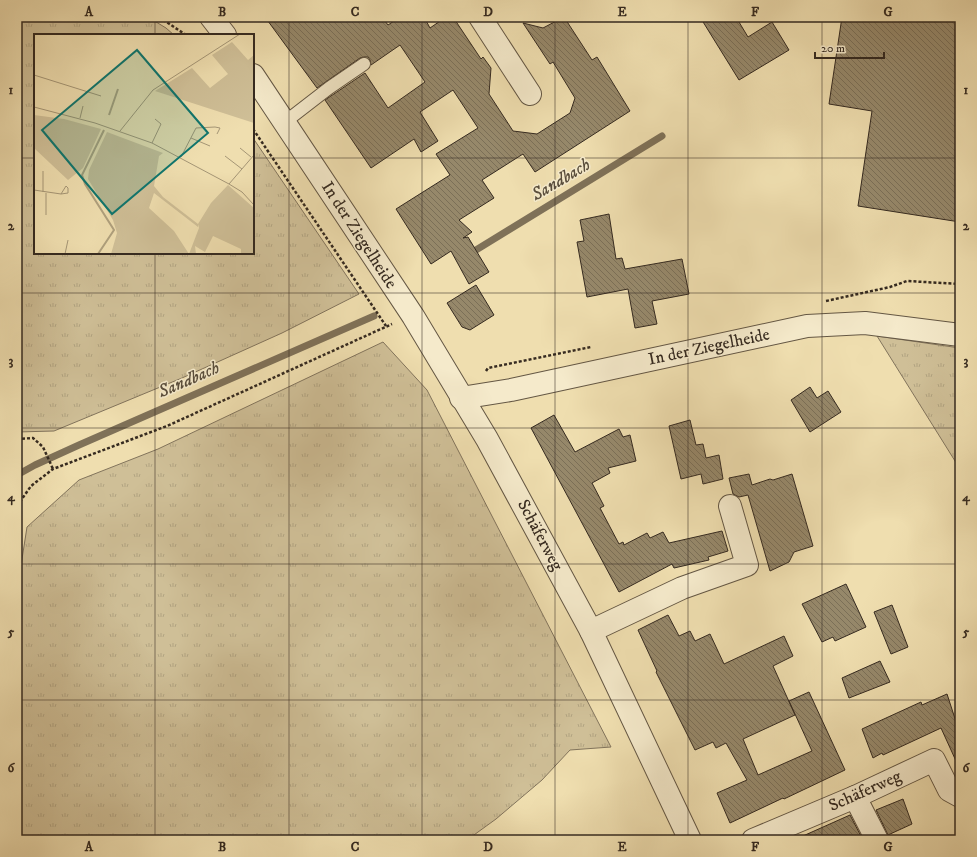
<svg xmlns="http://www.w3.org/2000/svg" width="977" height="857" viewBox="0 0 977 857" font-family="'IM FELL DW Pica',serif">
  <defs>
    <pattern id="grass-tufts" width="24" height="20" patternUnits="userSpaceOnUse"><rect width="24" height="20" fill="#cfbf97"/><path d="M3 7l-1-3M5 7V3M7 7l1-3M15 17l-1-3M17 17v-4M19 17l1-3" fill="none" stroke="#b2a482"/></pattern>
    <pattern id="building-back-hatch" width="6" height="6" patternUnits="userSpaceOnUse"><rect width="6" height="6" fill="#96886a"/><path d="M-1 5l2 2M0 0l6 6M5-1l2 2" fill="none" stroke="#7b6f57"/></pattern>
  </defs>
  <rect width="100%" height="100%" fill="#efdeaf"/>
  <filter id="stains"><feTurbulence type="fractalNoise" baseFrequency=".005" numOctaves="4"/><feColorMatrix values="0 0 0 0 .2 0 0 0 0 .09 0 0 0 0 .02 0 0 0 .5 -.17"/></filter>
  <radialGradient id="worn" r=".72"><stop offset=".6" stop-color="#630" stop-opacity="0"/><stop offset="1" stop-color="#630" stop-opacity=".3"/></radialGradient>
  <!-- grass -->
  <g fill="url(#grass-tufts)" stroke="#82745c">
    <path d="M17 17H148L166 28 174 35H35V253H253V138L359 294 282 333 182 378 54 431 17 432Z"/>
    <path d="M877 336 960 348V469Z"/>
    <path d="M383 342 427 390 611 747 570 750 542 780 496 819 467 840H17V591L27 527 79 480 158 449Z"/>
  </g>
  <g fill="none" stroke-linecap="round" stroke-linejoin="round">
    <!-- stream -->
    <g stroke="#7f7158" stroke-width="7">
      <path d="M476 250 662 136"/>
      <path d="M17 475 35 465 79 445 374 316"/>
    </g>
  </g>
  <!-- building -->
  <g fill="url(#building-back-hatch)" stroke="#352a20">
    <path d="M265 17H382L388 25 400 17H424L430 28 446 17H453L481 59 483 57 491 68 489 94 513 131 537 134 570 113 575 98 553 62 550 64 523 23 543 28 564 17 592 60 597 57 630 111 535 172 523 154 482 180 494 198 459 220 472 232 463 238 468 237 489 272 469 284 451 251 431 264 396 209 450 175 436 154 478 128 453 90 420 112 438 141 421 152 414 139 371 168 325 100 365 73 388 108 425 82 400 45 371 65 370 60 368 57H364L360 58 317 88Z"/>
    <path d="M700 17H736L748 37 772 22 789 50 739 80Z"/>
    <path d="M842 17H960V222L858 206 872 111 829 104Z"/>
    <path d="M609 214 616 259 622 258 625 269 682 259 689 294 652 301 657 324 635 328 628 289 587 297 577 242 584 241 580 220Z"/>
    <path d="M476 285 494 315 470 330 462 327 447 303Z"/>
    <path d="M810 387 817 398 828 391 841 412 810 432 791 400Z"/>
    <path d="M554 415 575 452 619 429 623 437 630 435 636 461 608 468 610 473 592 483 604 506 600 508 619 544 623 542 624 545 647 533 650 538 663 532 669 543 722 531 728 551 708 557 709 560 674 568 672 564 619 592 531 428Z"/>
    <path d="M690 420 696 445 703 444 706 458 719 455 723 479 703 484 701 474 681 479 669 426Z"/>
    <path d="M749 474 752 485 770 479 773 480 792 474 813 546 794 552 789 562 770 571 748 495 739 497 733 494 729 478Z"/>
    <path d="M846 584 866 627 835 641 833 637 822 642 802 604Z"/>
    <path d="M892 605 908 647 891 654 874 612Z"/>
    <path d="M668 615 679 636 690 631 695 641 710 634 724 664 784 636 793 656 773 666 795 715 743 739 758 775 812 751 789 701 809 692 845 770 784 799 783 798 730 823 717 793 747 780 726 743 716 748 713 742 695 750 656 672 657 671 638 630Z"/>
    <path d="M880 661 890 682 849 698 842 678Z"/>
    <path d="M947 694 960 734V759L956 761 941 728 883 755 882 753 873 758 862 729 921 702 922 705Z"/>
    <path d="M903 799 912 824 888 835 876 810Z"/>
    <path d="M850 815 863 840H794Z"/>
  </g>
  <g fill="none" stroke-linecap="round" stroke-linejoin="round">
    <defs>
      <path id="service" d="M285 122 329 88 364 64"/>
      <g id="minor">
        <path d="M211 17 225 35"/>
        <path d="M480 17 530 94"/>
        <path d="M253 75 413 316 487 439 591 631 690 840"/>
        <path d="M461 398 511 390 807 326 865 323 960 335"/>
        <path d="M591 631 682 588 747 565 730 506"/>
        <path d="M855 797 877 840"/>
        <path d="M753 840 855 797 934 760 949 790 960 796"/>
      </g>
    </defs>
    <!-- service casing -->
    <use href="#service" stroke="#645744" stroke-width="14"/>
    <!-- minor casing -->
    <use href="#minor" stroke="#645744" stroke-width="24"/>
    <!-- path -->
    <g stroke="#352a20" stroke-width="2.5" stroke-dasharray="3 2" stroke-linecap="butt">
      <path d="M159 17 186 35"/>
      <path d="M253 129 386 326"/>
      <path d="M826 301 890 287 907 281 960 284"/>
      <path d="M486 371 488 368 591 347"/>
      <path d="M17 439 33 438 43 447 53 469"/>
      <path d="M17 506 31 486 53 469 167 426 392 324"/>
    </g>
    <!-- service -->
    <use href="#service" stroke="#f5eacb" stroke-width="12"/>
    <!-- minor -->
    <use href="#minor" stroke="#f5eacb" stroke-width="22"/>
  </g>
  <!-- grid -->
  <path fill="none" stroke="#352a20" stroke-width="1" stroke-opacity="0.55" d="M155 17V35M289 17V840M422 17V840M555 17V840M688 17V840M822 17V840M17 158H35M253 158H960M155 253V840M17 293H960M17 428H960M17 564H960M17 700H960"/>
  <g text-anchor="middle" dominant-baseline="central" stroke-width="3" stroke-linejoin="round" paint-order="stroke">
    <!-- street labels -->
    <g font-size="17" fill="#352a20" stroke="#f5eacb">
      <text transform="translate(359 235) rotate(57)">In der Ziegelheide</text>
      <text transform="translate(709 347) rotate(-12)">In der Ziegelheide</text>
      <text transform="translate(540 535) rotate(62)">Schäferweg</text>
      <text transform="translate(865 791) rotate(-24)">Schäferweg</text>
    </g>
    <!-- water labels -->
    <g font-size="18" font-style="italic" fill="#5a4e3c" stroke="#f5eacb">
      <text transform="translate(561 180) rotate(-31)">Sandbach</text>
      <text transform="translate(189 380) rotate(-24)">Sandbach</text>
    </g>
  </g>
  <!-- overview -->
  <g transform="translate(34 34)">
    <rect width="220" height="220" fill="#efdeaf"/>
    <path d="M198 8 214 26 220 21V89L121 57 158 34 176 54 194 40 178 21ZM0 81 30 85 67 95 49 134 34 146 0 114ZM73 98 129 119 125 122 120 152 129 163 164 190V193L120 159 115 174 140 197 155 220H77L83 199 79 186 54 145 55 136Z" fill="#cfbf97"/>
    <path d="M194 151 220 174V220H207V215L179 202 171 218 161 212 162 220H155L165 194 164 190 177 169Z" fill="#cfbf97"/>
    <path fill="none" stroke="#b0a17e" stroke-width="2" d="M75 81 84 55M64 220 80 196 51 150 48 141 70 96"/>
    <path fill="none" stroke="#a59676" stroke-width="1" d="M0 41 67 62M0 73 61 89 118 109 195 150 208 158 220 171M46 84 49 72M86 97 119 56 206 0M157 104 176 112M118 109 127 90 121 85M206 114 217 123M191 122 208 135M147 123 162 94 181 93 186 94 183 100M9 137V158M195 150 220 121M0 156 27 160 34 159V154L32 152 27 160M12 181V159M31 220 34 206"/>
    <path fill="#0f766e" fill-opacity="0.15" stroke="#0f766e" stroke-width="2" d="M103 16 174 99 78 180 8 96Z"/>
    <rect width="220" height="220" fill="none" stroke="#352a20" stroke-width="2"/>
  </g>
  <!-- margin -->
  <rect width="977" height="857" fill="none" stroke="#efdeaf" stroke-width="44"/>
  <!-- scale -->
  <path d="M815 52v6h69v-6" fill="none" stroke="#352a20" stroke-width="2"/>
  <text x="821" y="52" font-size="12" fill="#352a20" stroke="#f5eacb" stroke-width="3" paint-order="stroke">20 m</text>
  <rect x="22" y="22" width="933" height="813" fill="none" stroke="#352a20" stroke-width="1.5"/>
  <g font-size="13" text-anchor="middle" font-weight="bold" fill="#352a20">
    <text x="89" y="16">A</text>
    <text x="222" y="16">B</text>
    <text x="355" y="16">C</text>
    <text x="488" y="16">D</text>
    <text x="622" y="16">E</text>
    <text x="755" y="16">F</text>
    <text x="888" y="16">G</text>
    <text x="11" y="94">1</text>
    <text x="966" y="94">1</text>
    <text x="11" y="230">2</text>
    <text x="966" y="230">2</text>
    <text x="11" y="365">3</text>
    <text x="966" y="365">3</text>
    <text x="11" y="501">4</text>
    <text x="966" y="501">4</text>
    <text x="11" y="636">5</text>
    <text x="966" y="636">5</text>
    <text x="11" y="772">6</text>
    <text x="966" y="772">6</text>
    <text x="89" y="851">A</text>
    <text x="222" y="851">B</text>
    <text x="355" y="851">C</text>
    <text x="488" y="851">D</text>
    <text x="622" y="851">E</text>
    <text x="755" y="851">F</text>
    <text x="888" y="851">G</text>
  </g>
  <rect width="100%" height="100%" filter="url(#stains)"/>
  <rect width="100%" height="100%" fill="url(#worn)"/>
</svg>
